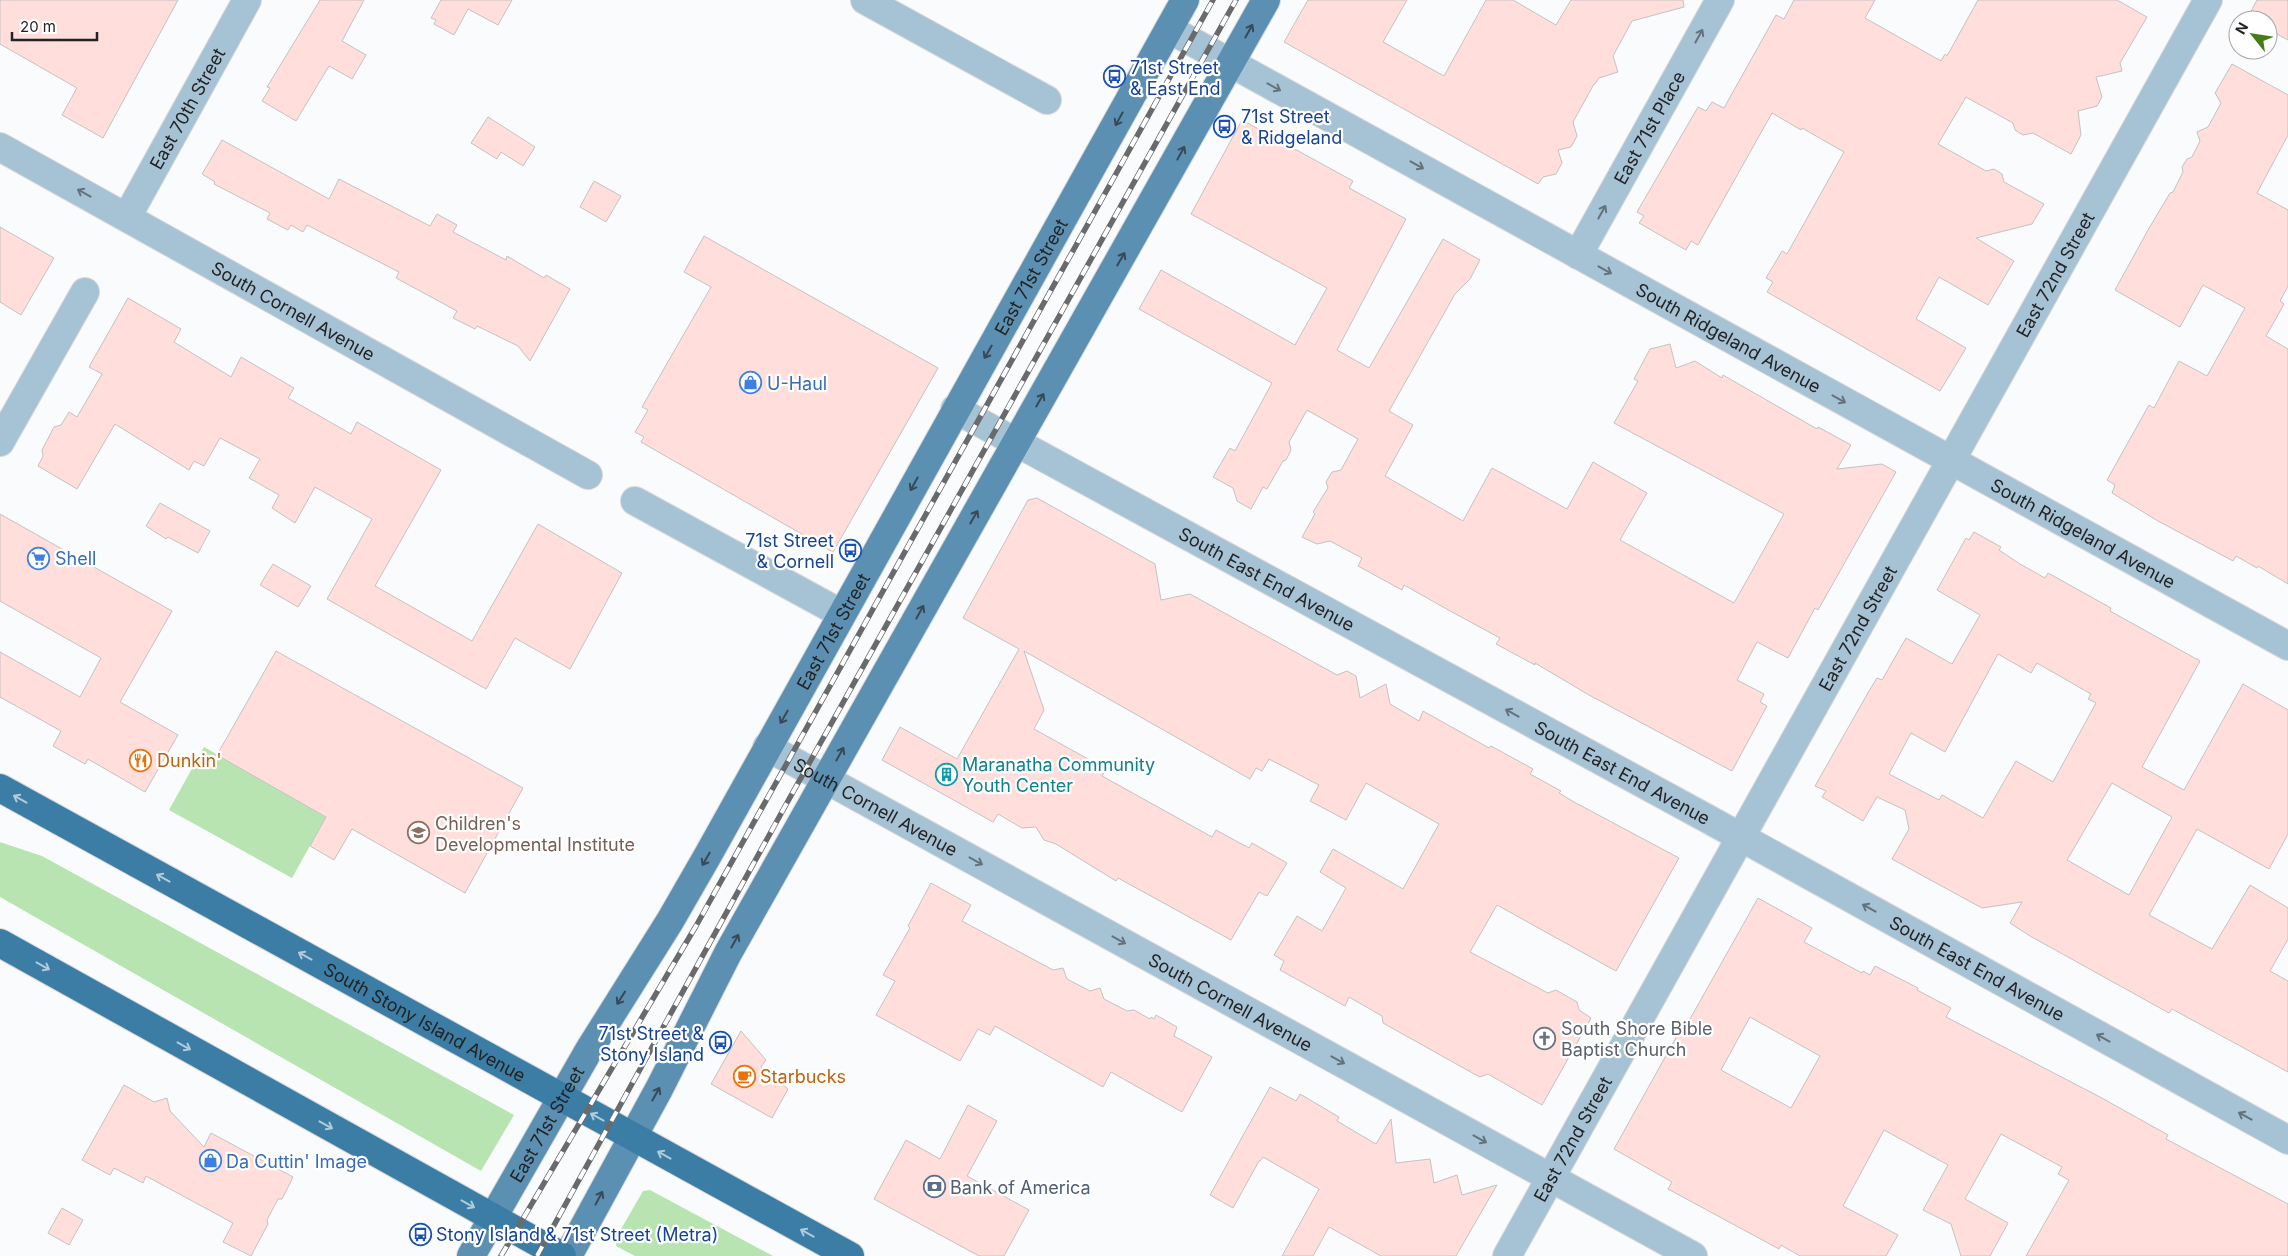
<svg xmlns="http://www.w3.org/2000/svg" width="2288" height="1256" viewBox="0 0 2288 1256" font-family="Inter,sans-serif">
  <rect width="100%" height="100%" fill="#fafbfd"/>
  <!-- green -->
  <g fill="#b7e4b1">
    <path d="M204 747 326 817 292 878 169 810Z"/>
    <path d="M0 842 42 856 514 1115 481 1171 0 897Z"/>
    <path d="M650 1190 773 1256H635L616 1246 617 1236 643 1191Z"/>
  </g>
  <!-- building -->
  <g fill="#ffdedb" stroke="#c5c2c2" fill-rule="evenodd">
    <path d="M0 0H178L103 138 62 115 77 88 0 44Z"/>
    <path d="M320 0H364L342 41 366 55 352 79 329 66 296 121 262 101 270 88 267 87Z"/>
    <path d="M441 0H512L498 25 468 9 454 35 434 24 436 20 431 18Z"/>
    <path d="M1308 0H1407L1383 42 1444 76 1486 0H1513L1556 25 1571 0H1683L1684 7 1632 21 1613 56 1618 72 1599 78 1595 84H1594L1573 122 1577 136 1571 147 1558 150 1562 163 1556 174 1543 177 1538 184 1284 42Z"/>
    <path d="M1794 0H1875L1865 18 1941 61 1945 54 1947 56 1978 0H2117L2147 17 2120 63 2122 71 2096 77 2102 97 2097 106 2078 111 2081 135 2071 154 2033 133 2023 135 2015 130 2013 123 1966 97 1938 144 1986 171 1994 169 2002 174 2004 182 2044 204 2032 224 1976 238 2014 261 1988 305 1939 277 1916 319 1966 348 1940 391 1767 292 1773 282 1766 278 1782 251 1787 254 1844 152 1802 128 1801 130 1772 113 1698 245 1691 241 1686 250 1639 223 1644 216 1637 212 1698 107 1706 111 1712 102 1724 108 1776 15 1784 19Z"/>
    <path d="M2257 0H2288V40L2268 29V20H2252L2248 17Z"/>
    <path d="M2232 64 2288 95V135L2257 193 2288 210V286L2280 301 2284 304 2266 336 2288 349V584L2258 566 2257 568 2236 556 2233 561 2158 521 2112 493 2115 485 2107 480 2149 405 2154 408 2179 361 2207 376 2245 308 2203 285 2180 327 2115 290 2148 230 2170 193 2173 192 2183 172 2182 167 2187 159 2192 157 2200 141 2197 132 2208 127 2221 103 2215 93Z"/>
    <path d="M488 117 535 147 523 166 501 152 497 159 471 143Z"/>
    <path d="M1242 120 1353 181 1349 188 1406 219 1337 350 1369 368 1443 239 1480 260 1470 279 1455 294 1389 411 1413 425 1385 476 1463 521 1492 468 1567 509 1593 462 1647 493 1620 540 1734 603 1784 514 1614 423 1638 381 1634 379 1650 349 1670 344 1676 368 1695 361 1722 378 1723 375 1817 429 1818 427 1851 445 1837 469 1882 464 1896 472 1818 610 1815 608 1788 658 1757 642 1737 680 1764 694 1760 702 1767 706 1732 771 1589 695 1535 663V665L1496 644 1500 638 1452 612 1404 585 1402 590 1358 566 1362 558 1330 541 1317 544 1302 537 1315 514 1313 512 1328 488 1326 482 1332 472 1341 470 1358 439 1307 410 1289 442 1291 450 1286 460 1283 461 1267 489 1263 487 1251 509 1237 501 1233 488 1213 477 1230 448 1235 451 1272 383 1139 309 1161 270 1295 345 1327 288 1191 214Z"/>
    <path d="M222 140 329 199 339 179 430 226 437 214 457 225 453 232 506 260 507 256 544 278 546 275 570 289 530 361 518 346 477 326 475 329 453 318 457 311 396 278 399 272 307 225 303 232 291 225 288 230 267 219 270 213 214 184 215 182 202 174Z"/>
    <path d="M594 181 621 196 606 222 580 207Z"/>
    <path d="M0 227 54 258 21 315 0 302Z"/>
    <path d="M704 236 938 368 833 552 641 442 644 437 635 432 648 410 642 407 711 287 684 272Z"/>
    <path d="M128 298 181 329 174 342 231 377 241 357 294 388 288 398 351 434 357 422 441 470 375 586 472 641 538 524 622 573 570 669 515 638 486 689 327 599 372 519 315 487 295 523 272 508 279 495 249 478 260 459 220 438 204 466 194 461 189 470 115 424 77 489 38 466 43 456 42 450 54 427 61 425 69 412 77 417 102 374 89 367Z"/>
    <path d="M1037 498 1155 564 1161 600 1190 594 1337 675 1347 671 1356 676 1360 698 1386 684 1390 704 1419 721 1423 711 1489 748 1491 746 1533 769 1530 774 1561 791 1559 793 1574 802 1679 858 1616 971 1497 905 1470 952 1548 993 1556 990 1577 1002 1579 1010 1591 1018 1542 1105 1488 1074 1480 1077 1467 1070 1383 1023 1382 1016 1349 997 1345 1006 1280 970 1284 961 1274 955 1297 916 1322 931 1346 888 1320 872 1333 849 1403 889 1439 824 1366 783 1346 820 1310 801 1319 785 1269 759 1262 771 1256 768 1250 779 1024 651 1044 710 1034 729 1106 769 1102 776 1212 837 1216 830 1249 848 1252 843 1287 863 1267 896 1259 892 1231 940 1118 878 1116 881 1056 844 1044 840 1036 827 1022 828 998 814 993 822 882 760 900 727 957 759 1019 649 963 618 1028 500Z"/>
    <path d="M160 503 210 531 198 553 168 537 166 539 146 526Z"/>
    <path d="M0 514 172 611 120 702 178 735 145 792 88 759 85 764 53 746 61 731 0 697V652L80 697 101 658 0 601Z"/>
    <path d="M1974 532 2001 547 1999 550 2020 564 2045 578 2048 573 2111 608 2110 611 2200 661 2142 767 2184 790 2243 684 2288 710V834L2269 869 2197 829 2149 915 2212 949 2250 885 2288 908V939L2270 971 2288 981V1072L2172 1009 2169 1013 2030 936 2010 923 2022 902 1982 908 1892 859 1909 829 1905 810 1877 797 1863 821 1822 797 1826 791 1815 786 1869 691 1877 678 1882 680 1906 638 1952 664 1980 615 1937 590 1966 538 1969 540ZM1998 654 2031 673 2037 663 2091 694 2088 699 2096 703 2053 782 2016 761 1983 818 1942 795 1939 800 1889 774 1911 733 1945 752ZM2112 783 2172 817 2129 895 2067 860Z"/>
    <path d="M273 564 311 586 298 607 260 585Z"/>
    <path d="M276 651 523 788 465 893 352 829 334 860 310 846 326 817 217 755Z"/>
    <path d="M931 883 971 905 962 921 1053 970 1063 968 1067 979 1090 991 1100 988 1104 999 1127 1011 1134 1010 1150 1019 1151 1017 1154 1019 1156 1015 1177 1027 1174 1036 1212 1057 1182 1112 1111 1072 1103 1087 995 1026 990 1035 978 1029 960 1061 876 1015 895 981 883 975 910 928 908 926Z"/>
    <path d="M1758 898 1812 928 1804 942 1862 973 1863 971 1870 975 1875 966 1918 988 1917 990 1951 1008 1946 1017 2100 1097 2168 1135 2166 1139 2288 1204V1256H2026L2069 1180 2058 1174 2062 1167 2001 1134 1965 1199 2008 1223 1990 1256H1961L1951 1224 1923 1210 1948 1165 1884 1130 1843 1206 1898 1235 1886 1256H1800L1781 1245 1779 1249 1668 1189 1672 1182 1614 1149 1678 1034 1681 1035ZM1750 1017 1820 1056 1791 1108 1721 1070Z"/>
    <path d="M741 1031 766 1060 761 1067 788 1089 772 1118 711 1084Z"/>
    <path d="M124 1085 154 1102 167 1098 170 1111 204 1147 211 1133 293 1177 282 1199H278L267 1220 268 1224 251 1256 223 1242 233 1223 146 1176 143 1183 114 1168 110 1175 82 1160Z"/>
    <path d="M1270 1087 1296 1101 1300 1094 1339 1117 1337 1121 1376 1144 1391 1119 1396 1163 1430 1159 1434 1183 1457 1175 1462 1195 1497 1185 1456 1256H1381L1329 1227 1313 1256H1282L1319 1189 1263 1157 1260 1161H1259L1233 1208 1210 1195Z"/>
    <path d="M968 1105 997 1121 967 1176 1029 1210 1004 1256H979L874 1199 906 1140 940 1159Z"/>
    <path d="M62 1208 83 1220 69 1245 48 1233Z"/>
  </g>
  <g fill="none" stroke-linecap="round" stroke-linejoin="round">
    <defs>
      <g id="minor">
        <path d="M865 0 1047 100"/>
        <path id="s1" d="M1169 29 2288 646"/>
        <path id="s2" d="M0 147 588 475"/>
        <path id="s3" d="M127 217 247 0"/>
        <path id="s4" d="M1578 255 1720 0"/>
        <path id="s5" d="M955 409 1708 819 2288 1140"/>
        <path d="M0 442 85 292"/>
        <path d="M635 501 842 614"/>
        <path id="s6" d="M767 747 1693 1256"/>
        <path id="s7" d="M1507 1256 2208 0"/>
      </g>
      <g id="major">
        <path id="s8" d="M471 1256 589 1050 670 921 708 855 1185 0"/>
        <path d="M568 1256 659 1089 728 953 1266 0"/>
      </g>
      <g id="highway">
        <path id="s9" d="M0 788 850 1256"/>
        <path d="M0 943 562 1256"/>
      </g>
    </defs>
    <!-- minor casing -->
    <use href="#minor" stroke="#d8d8da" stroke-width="30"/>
    <!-- major casing -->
    <use href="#major" stroke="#d8d8da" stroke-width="30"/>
    <!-- highway casing -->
    <use href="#highway" stroke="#d8d8da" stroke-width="30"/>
    <!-- minor -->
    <use href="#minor" stroke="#a6c2d5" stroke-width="28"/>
    <!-- major -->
    <use href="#major" stroke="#5b90b2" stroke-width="28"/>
    <!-- highway -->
    <use href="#highway" stroke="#3c7da5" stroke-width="28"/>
    <defs>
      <g id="rail">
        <path d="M501 1256 696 926 1213 0"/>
        <path d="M537 1256 788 801 1236 0"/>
      </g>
    </defs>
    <!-- rail casing -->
    <use href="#rail" stroke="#696a6b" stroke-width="5.5"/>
    <!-- rail -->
    <use href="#rail" stroke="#fff" stroke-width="4" stroke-dasharray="11" stroke-linecap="butt"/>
  </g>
  <!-- one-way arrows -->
  <defs><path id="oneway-shaft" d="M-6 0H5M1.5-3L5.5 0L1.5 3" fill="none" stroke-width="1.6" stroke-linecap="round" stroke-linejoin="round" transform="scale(1.25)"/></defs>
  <g stroke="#374956">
    <use href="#oneway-shaft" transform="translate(1249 31) rotate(-61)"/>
    <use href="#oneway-shaft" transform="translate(1119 119) rotate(119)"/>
    <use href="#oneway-shaft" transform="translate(1181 153) rotate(-61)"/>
    <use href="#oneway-shaft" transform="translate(1121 259) rotate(-60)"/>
    <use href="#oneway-shaft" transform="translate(988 352) rotate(120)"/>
    <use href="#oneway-shaft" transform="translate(1040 400) rotate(-60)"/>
    <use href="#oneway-shaft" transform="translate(914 484) rotate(119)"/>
    <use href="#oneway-shaft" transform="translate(974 517) rotate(-60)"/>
    <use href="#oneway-shaft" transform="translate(920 612) rotate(-61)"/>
    <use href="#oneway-shaft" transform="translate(784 717) rotate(120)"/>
    <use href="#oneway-shaft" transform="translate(840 754) rotate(-61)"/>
    <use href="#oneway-shaft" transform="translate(706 859) rotate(120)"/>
    <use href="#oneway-shaft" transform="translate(735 941) rotate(-61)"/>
    <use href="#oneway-shaft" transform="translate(621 998) rotate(122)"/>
    <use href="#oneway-shaft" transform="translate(656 1094) rotate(-61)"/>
    <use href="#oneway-shaft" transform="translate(599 1198) rotate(-62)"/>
  </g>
  <g stroke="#64727c">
    <use href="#oneway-shaft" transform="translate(1699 36) rotate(-61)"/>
    <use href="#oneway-shaft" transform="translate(1274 87) rotate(29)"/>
    <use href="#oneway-shaft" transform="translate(1417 165) rotate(29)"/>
    <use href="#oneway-shaft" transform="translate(84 193) rotate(-151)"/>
    <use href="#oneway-shaft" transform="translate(1602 212) rotate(-61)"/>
    <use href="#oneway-shaft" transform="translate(1605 270) rotate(29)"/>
    <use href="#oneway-shaft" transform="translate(1839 399) rotate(29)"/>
    <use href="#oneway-shaft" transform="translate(1512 713) rotate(-151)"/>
    <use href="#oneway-shaft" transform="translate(976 861) rotate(29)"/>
    <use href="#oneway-shaft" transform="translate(1869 908) rotate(-151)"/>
    <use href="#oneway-shaft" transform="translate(1119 940) rotate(29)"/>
    <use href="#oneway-shaft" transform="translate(2103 1038) rotate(-151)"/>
    <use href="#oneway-shaft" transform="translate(1338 1060) rotate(29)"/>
    <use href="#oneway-shaft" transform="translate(2245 1116) rotate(-151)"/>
    <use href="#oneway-shaft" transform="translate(1480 1139) rotate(29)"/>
  </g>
  <g stroke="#b1cbdb">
    <use href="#oneway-shaft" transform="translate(20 799) rotate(-151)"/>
    <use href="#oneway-shaft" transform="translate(163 878) rotate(-151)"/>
    <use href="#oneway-shaft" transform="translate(305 956) rotate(-151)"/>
    <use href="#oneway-shaft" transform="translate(43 966) rotate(29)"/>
    <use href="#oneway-shaft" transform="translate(184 1046) rotate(29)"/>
    <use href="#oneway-shaft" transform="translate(597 1117) rotate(-151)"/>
    <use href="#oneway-shaft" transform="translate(326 1125) rotate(29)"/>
    <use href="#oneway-shaft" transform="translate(664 1155) rotate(-151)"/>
    <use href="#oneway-shaft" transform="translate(468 1204) rotate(29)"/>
    <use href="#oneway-shaft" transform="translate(807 1233) rotate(-151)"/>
  </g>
  <!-- icons -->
  <defs>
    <symbol id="bus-ring" viewBox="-11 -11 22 22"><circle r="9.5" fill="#fff" stroke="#1a4fb4" stroke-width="1.5"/><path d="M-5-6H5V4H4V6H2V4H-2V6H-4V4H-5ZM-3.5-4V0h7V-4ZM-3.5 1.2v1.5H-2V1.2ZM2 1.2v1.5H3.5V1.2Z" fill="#1a4fb4"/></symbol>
    <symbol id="shop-ring" viewBox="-11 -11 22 22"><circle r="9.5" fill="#fff" stroke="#3f7fe0" stroke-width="1.5"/><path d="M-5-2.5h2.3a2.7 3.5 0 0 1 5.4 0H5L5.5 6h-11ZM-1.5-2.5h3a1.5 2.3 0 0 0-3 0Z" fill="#3f7fe0"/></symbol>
    <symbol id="supermarket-ring" viewBox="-11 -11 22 22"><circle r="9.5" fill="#fff" stroke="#3f7fe0" stroke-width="1.5"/><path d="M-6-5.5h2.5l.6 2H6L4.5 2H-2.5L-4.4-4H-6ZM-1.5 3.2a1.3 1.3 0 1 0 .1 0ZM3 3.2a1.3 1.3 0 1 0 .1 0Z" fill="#3f7fe0"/></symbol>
    <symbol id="restaurant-ring" viewBox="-11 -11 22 22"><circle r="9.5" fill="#fff" stroke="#e8710a" stroke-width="1.5"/><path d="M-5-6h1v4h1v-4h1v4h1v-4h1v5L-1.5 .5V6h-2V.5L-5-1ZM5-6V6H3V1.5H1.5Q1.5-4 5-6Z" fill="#e8710a"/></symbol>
    <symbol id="building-ring" viewBox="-11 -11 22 22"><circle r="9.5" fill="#fff" stroke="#0f9aa8" stroke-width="1.5"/><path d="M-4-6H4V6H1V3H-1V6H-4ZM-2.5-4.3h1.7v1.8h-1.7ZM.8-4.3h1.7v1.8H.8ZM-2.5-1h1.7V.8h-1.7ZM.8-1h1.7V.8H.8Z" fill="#0f9aa8"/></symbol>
    <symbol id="school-ring" viewBox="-11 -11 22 22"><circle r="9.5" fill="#fff" stroke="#8d6e63" stroke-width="1.5"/><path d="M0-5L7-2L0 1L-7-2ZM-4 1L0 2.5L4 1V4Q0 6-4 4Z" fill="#8d6e63"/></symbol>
    <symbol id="church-ring" viewBox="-11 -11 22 22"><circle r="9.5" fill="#fff" stroke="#6b7280" stroke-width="1.5"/><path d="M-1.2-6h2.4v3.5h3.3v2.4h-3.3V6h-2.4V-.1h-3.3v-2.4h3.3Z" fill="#6b7280"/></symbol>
    <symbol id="cafe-ring" viewBox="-11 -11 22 22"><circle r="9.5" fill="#fff" stroke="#e8710a" stroke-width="1.5"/><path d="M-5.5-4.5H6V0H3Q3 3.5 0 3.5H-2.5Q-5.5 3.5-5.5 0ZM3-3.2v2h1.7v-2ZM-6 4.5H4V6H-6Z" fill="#e8710a"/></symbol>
    <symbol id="bank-ring" viewBox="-11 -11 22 22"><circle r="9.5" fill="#fff" stroke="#5c6f8a" stroke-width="1.5"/><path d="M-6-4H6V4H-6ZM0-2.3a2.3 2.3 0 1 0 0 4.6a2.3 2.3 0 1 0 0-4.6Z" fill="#5c6f8a"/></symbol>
  </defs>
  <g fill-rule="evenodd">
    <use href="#bus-ring" x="1102" y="64" width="25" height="25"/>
    <use href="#bus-ring" x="1212" y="114" width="25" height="25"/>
    <use href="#shop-ring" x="738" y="370" width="25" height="25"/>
    <use href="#bus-ring" x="838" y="538" width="25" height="25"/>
    <use href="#supermarket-ring" x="26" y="546" width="25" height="25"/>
    <use href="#restaurant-ring" x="128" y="748" width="25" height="25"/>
    <use href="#building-ring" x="934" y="762" width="25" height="25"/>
    <use href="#school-ring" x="406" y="820" width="25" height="25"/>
    <use href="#church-ring" x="1532" y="1026" width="25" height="25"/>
    <use href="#bus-ring" x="708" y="1030" width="25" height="25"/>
    <use href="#cafe-ring" x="732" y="1064" width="25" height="25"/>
    <use href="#shop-ring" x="198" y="1148" width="25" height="25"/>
    <use href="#bank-ring" x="922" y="1174" width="25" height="25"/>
    <use href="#bus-ring" x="408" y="1222" width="25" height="25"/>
  </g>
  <g text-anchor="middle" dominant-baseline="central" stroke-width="4.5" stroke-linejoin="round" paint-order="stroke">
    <!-- transit labels -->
    <g font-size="18" fill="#164399" stroke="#fff" text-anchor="start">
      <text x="1130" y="67">71st Street<tspan x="1130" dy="21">&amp; East End</tspan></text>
      <text x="1241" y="116">71st Street<tspan x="1241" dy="21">&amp; Ridgeland</tspan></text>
      <text x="834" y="540" text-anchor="end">71st Street<tspan x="834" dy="21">&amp; Cornell</tspan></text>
      <text x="704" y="1033" text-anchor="end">71st Street &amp;<tspan x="704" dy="21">Stony Island</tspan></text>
      <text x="436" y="1234">Stony Island &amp; 71st Street (Metra)</text>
    </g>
    <!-- street labels -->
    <g font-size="18" fill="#232324" stroke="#fff">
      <text stroke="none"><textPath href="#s3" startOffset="124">East 70th Street</textPath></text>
      <text stroke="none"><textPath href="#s4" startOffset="146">East 71st Place</textPath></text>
      <text stroke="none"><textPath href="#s7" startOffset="1124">East 72nd Street</textPath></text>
      <text stroke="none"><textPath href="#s8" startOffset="1128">East 71st Street</textPath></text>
      <text stroke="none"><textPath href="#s2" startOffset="336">South Cornell Avenue</textPath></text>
      <text stroke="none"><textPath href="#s1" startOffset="639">South Ridgeland Avenue</textPath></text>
      <text stroke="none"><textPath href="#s1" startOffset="1044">South Ridgeland Avenue</textPath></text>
      <text stroke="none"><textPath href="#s5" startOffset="355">South East End Avenue</textPath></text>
      <text stroke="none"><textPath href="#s7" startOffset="719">East 72nd Street</textPath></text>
      <text stroke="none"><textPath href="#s8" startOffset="722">East 71st Street</textPath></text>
      <text stroke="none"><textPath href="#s5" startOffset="760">South East End Avenue</textPath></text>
      <text stroke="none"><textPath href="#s6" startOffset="124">South Cornell Avenue</textPath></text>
      <text stroke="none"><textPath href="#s5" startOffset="1165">South East End Avenue</textPath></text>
      <text stroke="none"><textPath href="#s6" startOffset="529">South Cornell Avenue</textPath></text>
      <text stroke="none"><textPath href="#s9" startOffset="485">South Stony Island Avenue</textPath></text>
      <text stroke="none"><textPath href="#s8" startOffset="152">East 71st Street</textPath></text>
      <text stroke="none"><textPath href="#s7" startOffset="134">East 72nd Street</textPath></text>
    </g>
    <!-- shop labels -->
    <g font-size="18" fill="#366cbe" stroke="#fff" text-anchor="start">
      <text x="767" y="383">U-Haul</text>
      <text x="55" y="558">Shell</text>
      <text x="226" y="1161">Da Cuttin' Image</text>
    </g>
    <!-- food labels -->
    <g font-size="18" fill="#c56008" stroke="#fff" text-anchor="start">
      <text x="157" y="760">Dunkin'</text>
      <text x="760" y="1076">Starbucks</text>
    </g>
    <!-- culture labels -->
    <g font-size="18" fill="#0d838f" stroke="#fff" text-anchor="start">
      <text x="962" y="764">Maranatha Community<tspan x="962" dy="21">Youth Center</tspan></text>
    </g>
    <!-- education labels -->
    <g font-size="18" fill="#785e54" stroke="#fff" text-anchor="start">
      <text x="435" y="823">Children's<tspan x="435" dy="21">Developmental Institute</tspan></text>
    </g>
    <!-- worship labels -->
    <g font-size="18" fill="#5b616d" stroke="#fff" text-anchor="start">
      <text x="1561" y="1028">South Shore Bible<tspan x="1561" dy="21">Baptist Church</tspan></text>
    </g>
    <!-- service labels -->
    <g font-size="18" fill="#4e5e75" stroke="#fff" text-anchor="start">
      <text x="950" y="1187">Bank of America</text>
    </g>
  </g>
  <!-- north arrow -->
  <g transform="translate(2253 35) rotate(300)"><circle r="24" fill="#ffffff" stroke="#a7a7a7"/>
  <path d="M0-4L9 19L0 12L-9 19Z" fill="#447d16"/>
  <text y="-8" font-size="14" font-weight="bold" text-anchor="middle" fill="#232324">N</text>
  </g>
  <!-- scale -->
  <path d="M12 32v8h85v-8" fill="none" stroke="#232324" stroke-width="2.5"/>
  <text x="20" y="32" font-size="15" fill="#232324" stroke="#ffffff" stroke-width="4" paint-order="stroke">20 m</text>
</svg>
